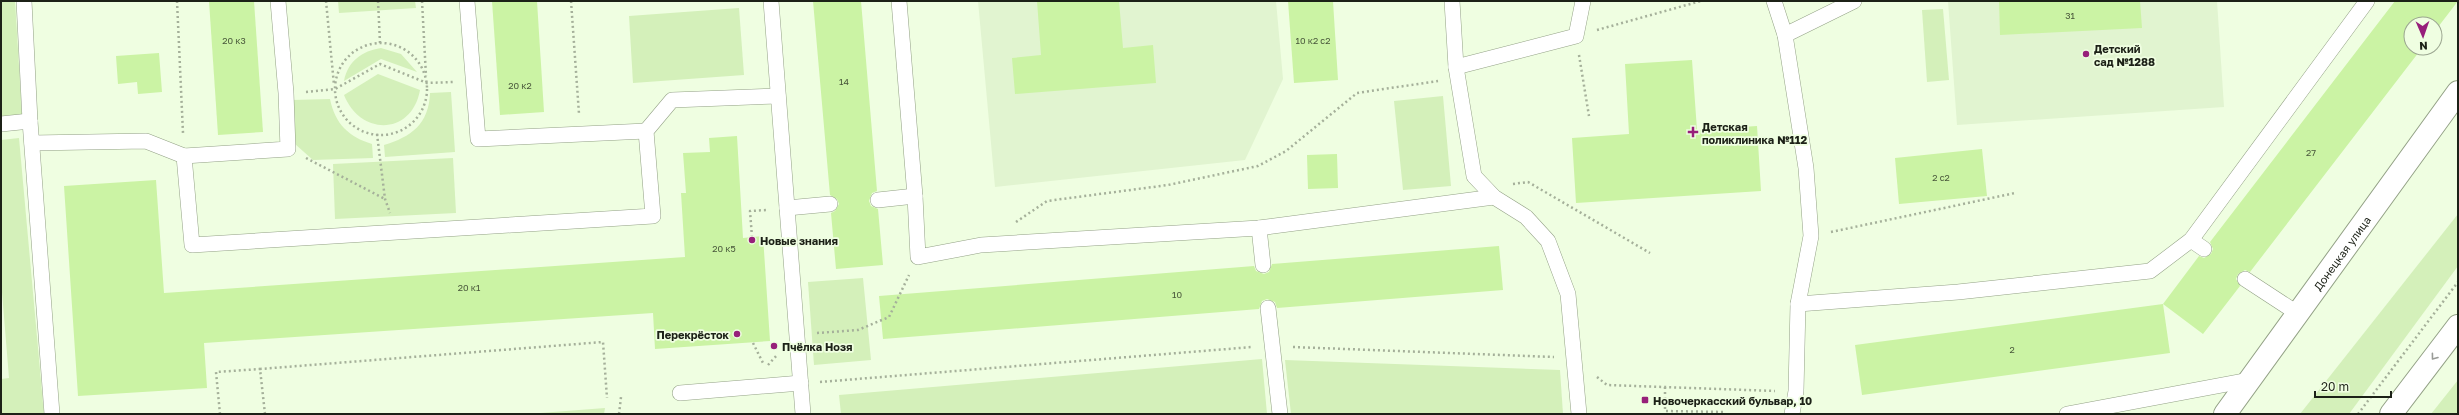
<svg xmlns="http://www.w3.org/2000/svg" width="2459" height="415" viewBox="0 0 2459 415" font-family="'Golos Text',sans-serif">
  <rect width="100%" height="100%" fill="#effee1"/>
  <!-- built -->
  <g fill="#e1f4d0">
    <path d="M978 1H1276L1283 79 1245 160 995 187Z"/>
    <path d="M1948 1H2217L2224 107 1957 125Z"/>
  </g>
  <!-- green -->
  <g fill="#d4f0ba">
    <path d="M1 1H15L22 115 1 116Z"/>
    <path d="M338 1H415L416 8 339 13Z"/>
    <path d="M739 8 744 75 633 83 629 16Z"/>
    <path d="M1943 9 1949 80 1927 82 1922 10Z"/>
    <path d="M381 48 401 54 417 72 381 59 344 81C348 61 362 51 381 48Z"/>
    <path d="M378 74 420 90C412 135 361 137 344 95Z"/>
    <path d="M451 92 455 152 385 157 384 145C411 137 429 124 430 93Z"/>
    <path d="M1443 96 1451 186 1403 190 1394 101Z"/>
    <path d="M330 99C335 124 349 137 372 144L373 158 313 160 295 144 292 100Z"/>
    <path d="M19 138 44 414H1V379L9 378 1 280V140Z"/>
    <path d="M453 158 456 213 335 219 333 164Z"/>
    <path d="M2458 214V266L2349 414H2300Z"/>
    <path d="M863 278 871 360 814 365 808 282Z"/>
    <path d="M1262 359 1267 414H841L839 395Z"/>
    <path d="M1285 360 1560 370 1563 414H1291Z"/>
    <path d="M2458 380V414H2431Z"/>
    <path d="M605 408 604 414H527Z"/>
  </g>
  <!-- building -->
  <g fill="#cbf3a4">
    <path d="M209 1H254L263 132 218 135Z"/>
    <path d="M492 1H537L544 112 500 115Z"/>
    <path d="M813 1H861L877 191 872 193 869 201 871 206 878 209 883 265 836 269 831 213 835 211 839 204 837 199 830 195Z"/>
    <path d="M1037 1H1119L1123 48 1153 45 1156 83 1015 94 1012 58 1041 55Z"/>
    <path d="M1288 1H1333L1338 80 1294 83Z"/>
    <path d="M1999 1H2140L2142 28 2000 35Z"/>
    <path d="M2395 1H2458L2435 31V24H2411V48H2422L2250 272 2245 270 2238 274 2236 279 2240 286 2203 334 2163 304 2199 256 2204 258 2211 254 2213 249 2210 242Z"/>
    <path d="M159 53 162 92 138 94 137 82 118 84 116 56Z"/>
    <path d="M1692 60 1697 130 1757 126 1761 191 1576 203 1572 138 1629 134 1625 64Z"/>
    <path d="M737 136 743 238 763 236 770 341 655 349 653 313 204 343 207 388 78 396 64 186 156 180 164 293 685 257 681 193H686L683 153 710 152 709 138Z"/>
    <path d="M1982 149 1987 196 1899 204 1895 158Z"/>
    <path d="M1337 154 1338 188 1308 189 1307 155Z"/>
    <path d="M1499 246 1503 290 1277 308 1275 302 1267 299 1262 301 1259 309 883 339 879 296 1254 266 1256 271 1264 274 1269 272 1272 264Z"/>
    <path d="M2163 304 2170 353 1862 395 1855 345Z"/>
  </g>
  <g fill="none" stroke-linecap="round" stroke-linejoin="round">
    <defs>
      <g id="lane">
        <path d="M24 1 30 121 52 414"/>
        <path d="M467 1 478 139 646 131"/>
        <path d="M771 1 803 414"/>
        <path d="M899 1 915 196 918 257 981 245 1259 228 1494 197"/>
        <path d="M1452 1 1456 67 1474 176 1494 197 1526 217 1548 241 1568 294 1579 414"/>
        <path d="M1774 1 1785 35 1806 168 1811 236 1798 304 1796 391 1792 414"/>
        <path d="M1785 35 1854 1"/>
        <path d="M1456 67 1576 36 1583 1"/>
        <path d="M1 124 30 121"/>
        <path d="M32 143 146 141 184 156 192 245 653 216 646 131 672 100 778 96"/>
        <path d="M184 156 288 149 286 93 278 1"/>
        <path d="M878 200 915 196"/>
        <path d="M787 208 830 204"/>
        <path d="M1259 228 1263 265"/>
        <path d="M2191 240 2204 249"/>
        <path d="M2245 279 2297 313"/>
        <path d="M1798 304 1958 292 2150 271 2191 240 2367 1"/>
        <path d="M1268 308 1280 414"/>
        <path d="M680 393 801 383"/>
        <path d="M2067 414 2249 380"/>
      </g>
      <g id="street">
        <path id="s1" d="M2225 414 2458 92"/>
      </g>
      <path id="secondary" d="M2391 414 2458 326"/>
    </defs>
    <!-- lane casing -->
    <use href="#lane" stroke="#93a186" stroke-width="16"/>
    <!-- street casing -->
    <use href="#street" stroke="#93a186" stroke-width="24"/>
    <!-- secondary casing -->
    <use href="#secondary" stroke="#93a186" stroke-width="24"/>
    <!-- path -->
    <g stroke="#a5b09a" stroke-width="2.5" stroke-dasharray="2 3" stroke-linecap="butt">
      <path d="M177 1 183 133"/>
      <path d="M326 1 334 85"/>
      <path d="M378 1 380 43"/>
      <path d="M422 1 426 76"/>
      <path d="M571 1 579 114"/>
      <path d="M1597 30 1701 1"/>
      <circle cx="381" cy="89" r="46"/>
      <path d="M1579 55 1589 116"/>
      <path d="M306 92 335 89 380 64 427 83 453 82"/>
      <path d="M377 134 385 199 390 213"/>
      <path d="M306 158 385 199"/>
      <path d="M1513 184 1528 182 1650 253"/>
      <path d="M1016 222 1047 201 1168 185 1258 166 1286 151 1357 93 1438 81"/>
      <path d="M1831 232 2015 193"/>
      <path d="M752 237 750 211 767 210"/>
      <path d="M817 333 858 330 889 317 909 275"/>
      <path d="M753 343 764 365"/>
      <path d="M1293 347 1554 357"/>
      <path d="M768 365 777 355"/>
      <path d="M1597 377 1607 385 1775 391"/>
      <path d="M820 382 1252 347"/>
      <path d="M1665 387V411L1724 412"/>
      <path d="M220 414 216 372 260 369"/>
      <path d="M265 414 260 369 603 342 607 398"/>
      <path d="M619 414 621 397"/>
      <path d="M2358 414 2458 282"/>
    </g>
    <!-- lane -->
    <use href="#lane" stroke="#fff" stroke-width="15"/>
    <!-- street -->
    <use href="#street" stroke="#fff" stroke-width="22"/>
    <!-- secondary -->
    <use href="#secondary" stroke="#fff" stroke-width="22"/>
  </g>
  <!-- one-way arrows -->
  <defs><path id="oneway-chevron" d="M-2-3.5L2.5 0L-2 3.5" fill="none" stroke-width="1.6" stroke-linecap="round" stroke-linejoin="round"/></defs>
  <use stroke="#999b97" href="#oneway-chevron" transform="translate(2434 357) rotate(127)"/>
  <!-- markers -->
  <g fill="#971f7a" stroke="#effee1" stroke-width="1.5">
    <circle cx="2086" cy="54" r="4"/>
    <path d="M1691 126h4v4h4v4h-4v4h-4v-4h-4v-4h4z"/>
    <circle cx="752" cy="240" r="4"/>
    <circle cx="737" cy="334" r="4"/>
    <circle cx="774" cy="346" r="4"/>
    <rect x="1641" y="396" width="8" height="8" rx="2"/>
  </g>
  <g text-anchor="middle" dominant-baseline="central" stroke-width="3.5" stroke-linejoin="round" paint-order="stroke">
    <!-- number labels -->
    <g font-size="9" fill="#48563a">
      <text x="2070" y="15">31</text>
      <text x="234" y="40">20 к3</text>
      <text x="1313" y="40">10 к2 с2</text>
      <text x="844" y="81">14</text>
      <text x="520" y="85">20 к2</text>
      <text x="2311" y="152">27</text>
      <text x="1941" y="177">2 с2</text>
      <text x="724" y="248">20 к5</text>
      <text x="469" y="287">20 к1</text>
      <text x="1177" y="294">10</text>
      <text x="2012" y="349">2</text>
    </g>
    <!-- poi labels -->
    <g font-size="11" font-weight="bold" fill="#1c2117" stroke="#effee1" text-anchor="start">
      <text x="2094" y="48">Детский<tspan x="2094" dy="13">сад №1288</tspan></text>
      <text x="1702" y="126">Детская<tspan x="1702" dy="13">поликлиника №112</tspan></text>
      <text x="760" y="240">Новые знания</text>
      <text x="729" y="334" text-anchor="end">Перекрёсток</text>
      <text x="782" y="346">Пчёлка Нозя</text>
      <text x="1653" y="400">Новочеркасский бульвар, 10</text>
    </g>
    <!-- street labels -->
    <g font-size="11" fill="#1c2117" stroke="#effee1">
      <text stroke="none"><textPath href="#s1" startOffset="199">Донецкая улица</textPath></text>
    </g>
  </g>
  <!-- border -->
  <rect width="2459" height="415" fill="none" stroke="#1c2117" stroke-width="4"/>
  <!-- north arrow -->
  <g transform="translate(2423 36) rotate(178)"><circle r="19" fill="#effee1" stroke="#9ba690"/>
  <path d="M0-3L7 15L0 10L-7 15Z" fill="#971f7a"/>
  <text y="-6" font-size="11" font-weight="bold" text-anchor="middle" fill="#1c2117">N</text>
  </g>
  <!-- scale -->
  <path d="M2315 391v6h76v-6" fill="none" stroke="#1c2117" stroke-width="2"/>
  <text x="2321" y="391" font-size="12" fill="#1c2117" stroke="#effee1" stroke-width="3" paint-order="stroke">20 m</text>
</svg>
